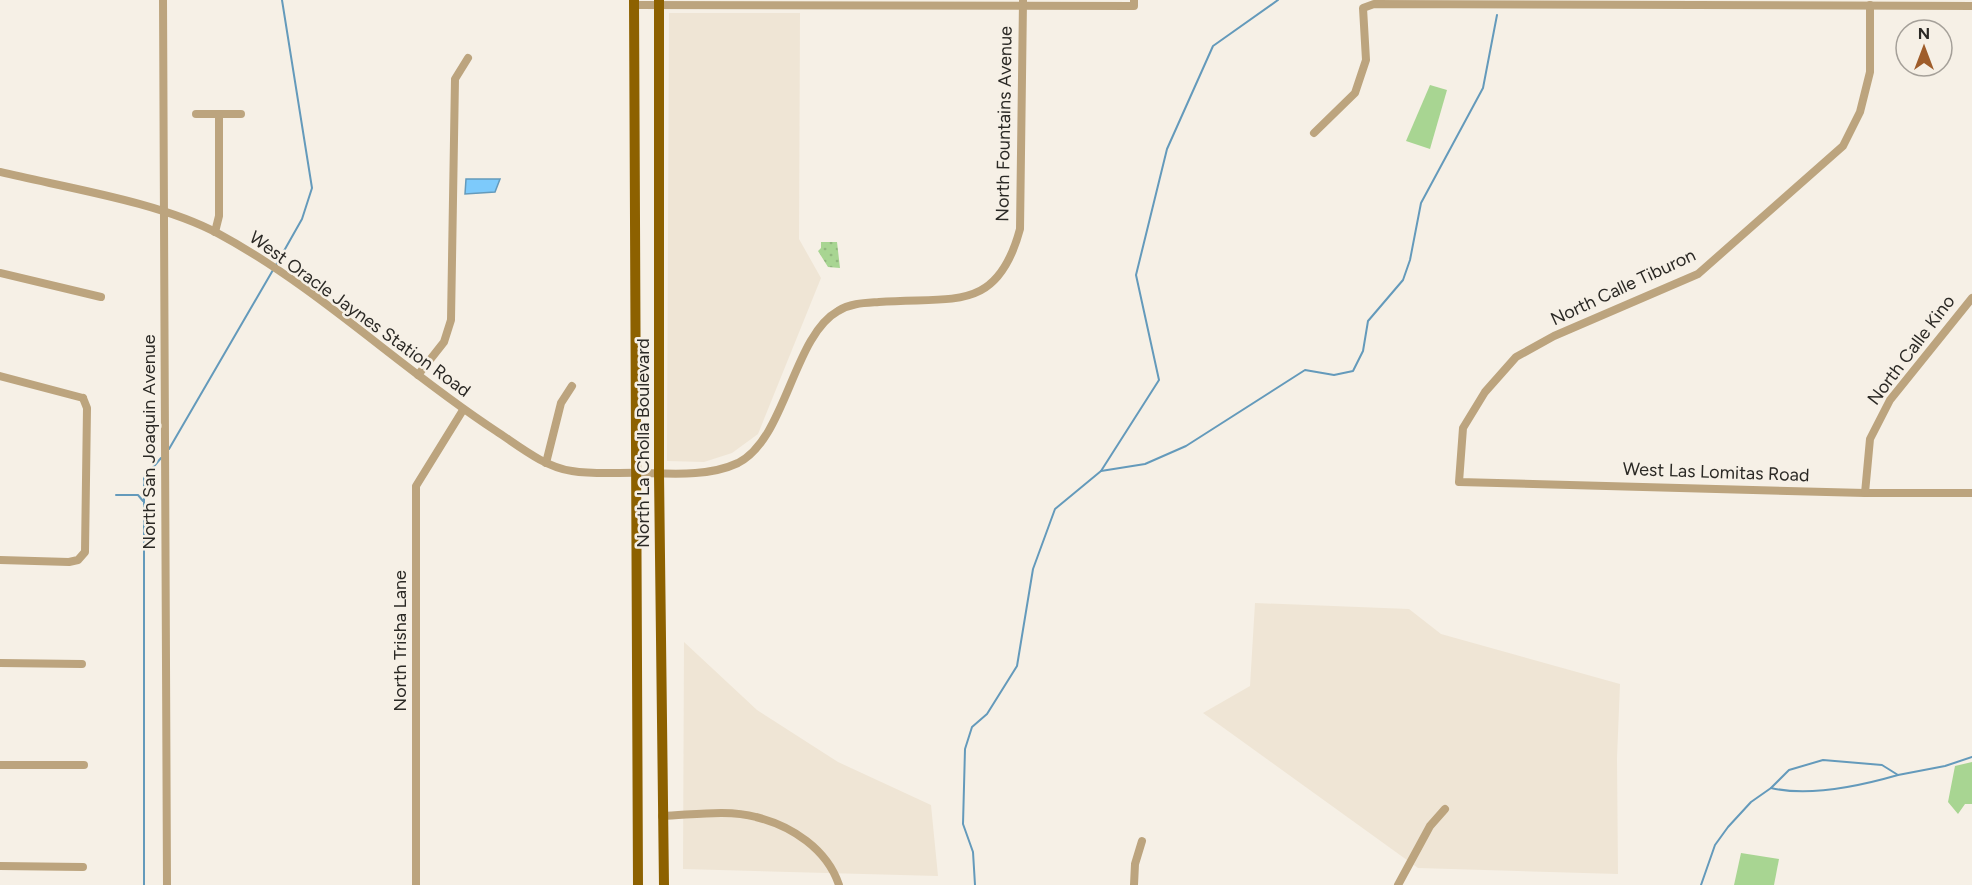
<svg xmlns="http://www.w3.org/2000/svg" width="1972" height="885" viewBox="0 0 1972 885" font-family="Figtree,sans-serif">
  <defs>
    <pattern id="grass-dots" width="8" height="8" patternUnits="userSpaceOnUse" patternTransform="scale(1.5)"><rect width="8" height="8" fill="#a8d592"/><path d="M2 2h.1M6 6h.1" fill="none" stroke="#91b77e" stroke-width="1.8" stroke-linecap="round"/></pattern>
  </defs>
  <rect width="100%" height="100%" fill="#f6f0e6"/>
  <!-- built -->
  <g fill="#efe5d5">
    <path d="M669 13H800L799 239 821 278 758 434 732 453 704 462 667 461Z"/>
    <path d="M1255 603 1409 609 1441 634 1620 684 1617 758 1618 874 1418 868 1203 713 1250 686Z"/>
    <path d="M684 642 757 710 838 762 931 805 938 876 683 869Z"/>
  </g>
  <!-- grass -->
  <path fill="url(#grass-dots)" d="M821 242H837L840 268 828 267 818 251 821 248Z"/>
  <!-- garden -->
  <g fill="#a8d592">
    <path d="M1430 85 1447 90 1430 149 1406 141Z"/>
    <path d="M1972 762V804H1965L1958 814 1948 802 1955 766Z"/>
    <path d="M1741 853 1779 859 1774 885H1734Z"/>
  </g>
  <!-- water -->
  <path fill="#7dcafb" stroke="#649abb" stroke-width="1.5" d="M466 179H500L495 192 465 194Z"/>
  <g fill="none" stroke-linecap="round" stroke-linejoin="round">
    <!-- stream -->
    <g stroke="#649abb" stroke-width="2">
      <path d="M276 265 302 219 312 188 282 0"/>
      <path d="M169 449 273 270"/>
      <path d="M1101 471 1159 380 1136 275 1167 149 1213 46 1278 0"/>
      <path d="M116 495H138L143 501"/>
      <path d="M1771 788C1810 797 1860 786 1898 775"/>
      <path d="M144 885V478L161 458"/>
      <path d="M975 885 973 852 963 824 965 749 972 727 987 714 1017 666 1033 569 1055 509 1101 471 1145 464 1186 446 1305 370 1334 375 1353 371 1363 351 1368 321 1403 280 1410 260 1421 203 1483 88 1497 15"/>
      <path d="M1701 885 1715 845 1728 827 1751 802 1771 788 1789 770 1823 760 1882 765 1898 775 1945 766 1972 757"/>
    </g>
    <!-- minor -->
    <g stroke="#bca47e" stroke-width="8">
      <path d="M163 0 167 885"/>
      <path d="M634 5 1134 6V0"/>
      <path d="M1870 5V72L1860 112 1843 146 1698 274 1554 336 1516 357 1485 392 1463 428 1459 482 1865 493H1972"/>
      <path d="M196 114H241"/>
      <path d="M1314 133 1355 93 1366 60 1363 8 1374 4 1972 6"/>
      <path d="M0 172C67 188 160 202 219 234 319 288 402 370 496 431 519 446 544 467 572 471 596 475 622 472 646 473 676 474 710 476 738 463 786 439 793 336 838 311 851 303 865 303 879 302 951 296 997 315 1020 229L1023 1"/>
      <path d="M215 232 219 216V114"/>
      <path d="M0 273 101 297"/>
      <path d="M418 375 444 342 451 320 455 79 468 58"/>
      <path d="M0 376 83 398"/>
      <path d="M546 463 561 403 572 386"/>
      <path d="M1865 493 1870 439 1890 400 1972 298"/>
      <path d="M0 560 69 562 78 560 85 552 87 408 83 398"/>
      <path d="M0 663 82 664"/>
      <path d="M0 765H84"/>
      <path d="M662 816C692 815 728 809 756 817 792 826 827 849 839 885"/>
      <path d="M0 866 83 867"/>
      <path d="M416 885V486L463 410"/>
      <path d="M1134 885 1135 864 1142 841"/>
      <path d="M1398 885 1430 826 1445 809"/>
    </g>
    <!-- major -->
    <g stroke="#8d6100" stroke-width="10">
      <path d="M634 0 638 885"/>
      <path d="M659 0V474L664 885"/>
    </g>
  </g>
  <g text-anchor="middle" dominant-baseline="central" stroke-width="5" stroke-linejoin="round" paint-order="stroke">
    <!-- street labels -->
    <g font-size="18" fill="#2b2925" stroke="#f6f0e6">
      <text transform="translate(1004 124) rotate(-89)">North Fountains Avenue</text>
      <text transform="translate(1623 287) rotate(-25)">North Calle Tiburon</text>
      <text transform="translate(360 314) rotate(36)">West Oracle Jaynes Station Road</text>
      <text transform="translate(1911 350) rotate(-53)">North Calle Kino</text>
      <text transform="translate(149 442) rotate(-90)">North San Joaquin Avenue</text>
      <text transform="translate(643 443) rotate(-90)">North La Cholla Boulevard</text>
      <text transform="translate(1716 472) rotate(2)">West Las Lomitas Road</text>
      <text transform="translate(400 641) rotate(-90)">North Trisha Lane</text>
    </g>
  </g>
  <!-- north arrow -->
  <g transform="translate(1924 48)"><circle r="28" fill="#f6f0e6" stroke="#a5a099" stroke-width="1.5"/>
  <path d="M0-4.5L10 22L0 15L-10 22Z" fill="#9f5d2b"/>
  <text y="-9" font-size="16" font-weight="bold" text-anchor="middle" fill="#2b2925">N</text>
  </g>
</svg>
